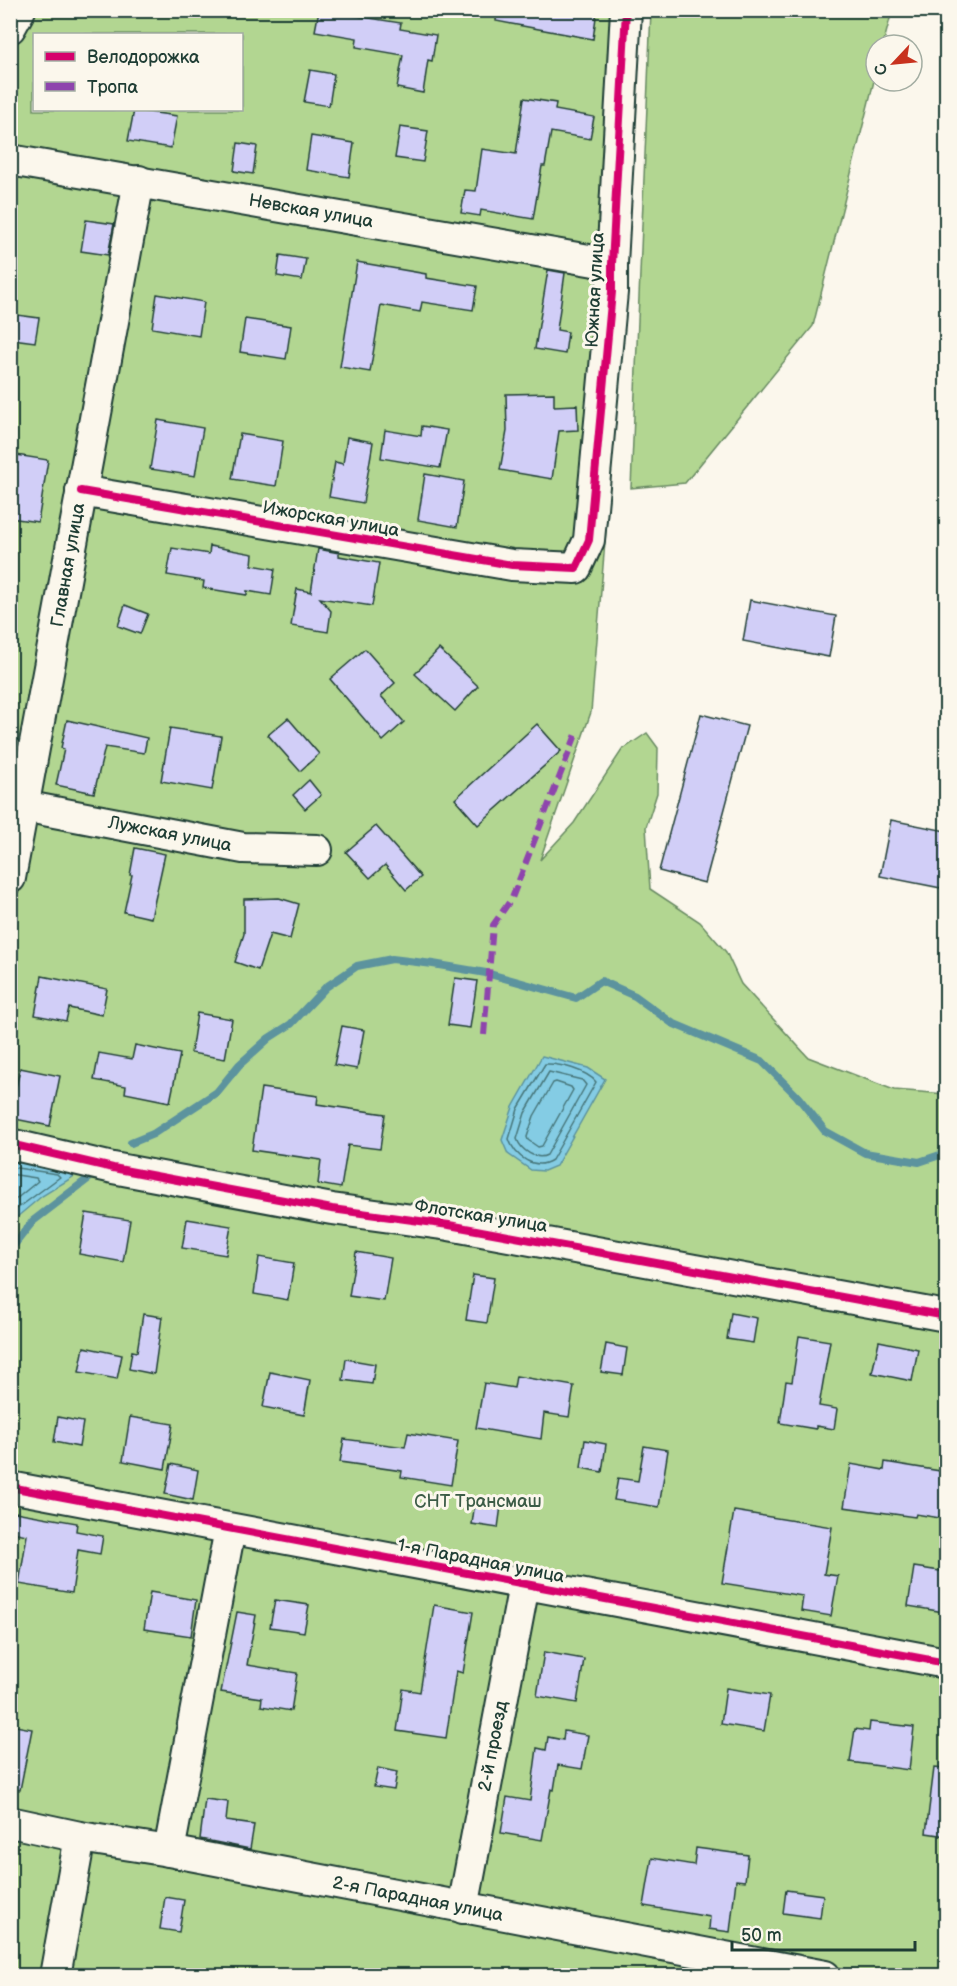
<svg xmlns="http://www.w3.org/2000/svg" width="957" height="1986" viewBox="0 0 957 1986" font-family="'Balsamiq Sans',sans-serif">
  <rect width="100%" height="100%" fill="#fbf7ec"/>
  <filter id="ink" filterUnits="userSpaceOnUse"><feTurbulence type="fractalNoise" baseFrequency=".0167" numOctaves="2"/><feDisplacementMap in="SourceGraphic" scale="12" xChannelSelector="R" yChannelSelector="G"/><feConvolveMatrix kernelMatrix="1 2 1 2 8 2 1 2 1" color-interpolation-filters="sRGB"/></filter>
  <g filter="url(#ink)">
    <!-- green -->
    <g fill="#b2d691" stroke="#688a62" stroke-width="1.5" fill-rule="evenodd">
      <path d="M11 11H641L627 274 591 712 540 860 574 823 622 750 647 733 658 748 657 793 646 827 650 889 700 922 726 952 741 984 808 1057 894 1090 946 1094V1975L11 1976ZM34 34H242V110H34Z"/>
      <path d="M651 11H892L883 45H876V73L813 326 685 483 631 488Z"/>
    </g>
    <!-- water -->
    <g fill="#84cce4" stroke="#5c939e" stroke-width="1.5">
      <path d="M542 1056 588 1068 605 1079 556 1166 544 1171 531 1170 508 1154 502 1140 513 1107Z"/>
      <path d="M11 1161 77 1171 73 1177 42 1196 11 1222Z"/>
    </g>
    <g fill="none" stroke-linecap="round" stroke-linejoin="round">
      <!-- shore -->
      <g stroke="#47767a" stroke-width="1.5">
        <path d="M545 1064C560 1063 587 1071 596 1082L552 1160C535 1171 515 1157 509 1139L518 1109Z"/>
        <path d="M549 1072 582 1080 586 1085 547 1155C536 1161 521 1150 517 1139L525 1113Z"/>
        <path d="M556 1082 571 1087 573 1090 542 1146 538 1147 528 1140 527 1137 534 1116 553 1083Z"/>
        <path d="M10 1167 57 1174 60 1177 10 1214"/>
        <path d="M10 1174 36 1178 38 1181 10 1204"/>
      </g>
      <!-- stream -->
      <g stroke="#5c939e" stroke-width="8">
        <path d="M131 1143 153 1134 217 1092 239 1065 269 1038 291 1024 326 987 357 966 392 959 433 964 486 973 576 998 601 981 635 996 672 1023 762 1061 797 1096 825 1131 865 1153 919 1162 946 1153"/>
        <path d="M10 1250 33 1221 93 1175"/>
      </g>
    </g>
    <!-- building -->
    <g fill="#d1cef7" stroke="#1f3d34" stroke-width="1.5">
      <path d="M319 10 401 23 400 29 436 35 432 61 428 60 423 93 397 88 403 55 356 47 357 38 315 31Z"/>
      <path d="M497 10H597L593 39 496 21Z"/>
      <path d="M310 70 334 74 329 106 304 102Z"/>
      <path d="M524 98 556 103 555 110 594 117 590 139 551 132 545 166H542L533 219 481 210 480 216 461 213 465 190 476 191 482 149 516 154Z"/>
      <path d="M134 110 177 116 171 148 128 141Z"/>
      <path d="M400 127 428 131 423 162 395 158Z"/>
      <path d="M311 136 354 143 349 177 306 170Z"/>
      <path d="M238 143 257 146 253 174 234 171Z"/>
      <path d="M86 220 114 224 108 255 81 251Z"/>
      <path d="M280 255 306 259 302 280 277 276Z"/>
      <path d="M357 262 426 274V278L477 286 473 310 422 302 420 312 381 305 370 372 340 367Z"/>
      <path d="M548 270 565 273 557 330 568 332 565 354 535 349Z"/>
      <path d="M157 294 204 302 199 336 152 328Z"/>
      <path d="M17 315 39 318 35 342 13 339Z"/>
      <path d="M245 319 291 326 286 359 240 352Z"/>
      <path d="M554 393V406L577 405 578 430 559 431 552 479 500 470 507 431 506 394Z"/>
      <path d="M158 420 203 428 195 476 150 469Z"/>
      <path d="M422 426 447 430 440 468 381 458 385 430 421 436Z"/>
      <path d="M240 434 283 441 276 486 232 479Z"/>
      <path d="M347 437 373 442 363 503 329 497 335 462 343 464Z"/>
      <path d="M10 454 48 460 38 522 10 518Z"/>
      <path d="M425 474 464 481 457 527 418 520Z"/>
      <path d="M210 546 253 554 252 565 275 569 271 595 247 591V595L203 588 204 581 167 575 172 548 209 554Z"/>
      <path d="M318 549 339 553V556L379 563 372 606 320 598 331 611 328 632 291 626 297 589 311 592Z"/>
      <path d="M750 600 836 616 829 657 743 641Z"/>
      <path d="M125 605 148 614 140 634 118 626Z"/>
      <path d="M365 649 395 683 381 696 404 722 383 741 330 679Z"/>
      <path d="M439 649 478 686 455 711 415 674Z"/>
      <path d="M701 714 747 726 705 883 659 871Z"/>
      <path d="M288 718 319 754 300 771 268 735Z"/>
      <path d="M67 720 147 738 144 753 105 747 94 793 56 785 64 749 61 748Z"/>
      <path d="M537 724 561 751 478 825 455 799Z"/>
      <path d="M170 728 221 736 212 790 161 781Z"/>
      <path d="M309 780 321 795 305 809 293 795Z"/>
      <path d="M891 820 946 831V889L880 876Z"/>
      <path d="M376 826 421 877 406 890 385 865 370 878 346 852Z"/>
      <path d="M135 848 165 854 151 918 124 912 132 875H130Z"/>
      <path d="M279 898 299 904 290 939 270 934 258 970 235 962 244 934V899Z"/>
      <path d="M42 976 107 989 102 1015 69 1008 66 1021 35 1015Z"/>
      <path d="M455 978 477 981 470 1028 448 1025Z"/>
      <path d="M197 1013 232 1019 225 1059 191 1053Z"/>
      <path d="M342 1026 364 1030 357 1069 334 1065Z"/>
      <path d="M135 1045 180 1054 170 1102 125 1093 126 1086 94 1080 99 1053 132 1059Z"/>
      <path d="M20 1068 60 1076 50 1126 10 1118Z"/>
      <path d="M261 1088 318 1096 317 1104 385 1114 380 1149 348 1145 341 1188 318 1184 321 1160 252 1150Z"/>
      <path d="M86 1213 130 1220 123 1262 79 1254Z"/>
      <path d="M187 1219 231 1226 226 1255 182 1248Z"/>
      <path d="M356 1252 391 1258 384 1301 349 1296Z"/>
      <path d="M259 1257 294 1263 288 1300 254 1294Z"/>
      <path d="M473 1275 494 1278 487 1323 466 1320Z"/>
      <path d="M731 1313 757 1318 753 1343 727 1339Z"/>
      <path d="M143 1314 162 1317 154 1374 129 1369 132 1351 137 1352Z"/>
      <path d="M799 1336 830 1341 819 1406 837 1409 834 1429 816 1426V1429L780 1423 786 1381 792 1382Z"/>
      <path d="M879 1341 918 1349 912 1381 872 1373Z"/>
      <path d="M606 1344 627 1348 623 1375 601 1372Z"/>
      <path d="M84 1347 122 1355 117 1379 79 1372Z"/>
      <path d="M346 1359 375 1364 372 1384 343 1380Z"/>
      <path d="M270 1372 310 1380 304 1415 263 1407Z"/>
      <path d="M516 1376 574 1386 569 1417 544 1413 541 1439 476 1428 484 1383 514 1388Z"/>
      <path d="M58 1417 83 1422 79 1447 54 1442Z"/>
      <path d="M130 1417 173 1424 165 1469 123 1461Z"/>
      <path d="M408 1433 458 1441 451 1485 401 1477 402 1471 340 1462 344 1439 405 1447Z"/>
      <path d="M585 1440 606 1444 602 1472 581 1468Z"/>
      <path d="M644 1446 668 1450 659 1507 614 1500 618 1478 638 1481Z"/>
      <path d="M885 1462 946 1472V1519L916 1514 915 1517 844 1507 851 1464 884 1470Z"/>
      <path d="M171 1464 198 1470 193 1500 165 1494Z"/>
      <path d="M475 1502 501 1506 498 1528 472 1524Z"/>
      <path d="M734 1511 832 1527 824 1574 838 1576 831 1616 801 1611 803 1596 722 1583Z"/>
      <path d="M15 1512 77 1523 76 1531 103 1536 100 1554 78 1550 72 1593 19 1584 27 1535 12 1532Z"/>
      <path d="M914 1567 946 1572 944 1612 908 1606Z"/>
      <path d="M150 1592 196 1600 191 1636 144 1629Z"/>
      <path d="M275 1600 309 1605 304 1632 270 1627Z"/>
      <path d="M434 1605 473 1612 463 1673 456 1671 446 1738 397 1731 403 1689 420 1692Z"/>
      <path d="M237 1612 256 1615 247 1665 297 1673 291 1711 261 1706 262 1698 221 1692Z"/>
      <path d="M544 1652 584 1659 577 1703 537 1696Z"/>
      <path d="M726 1688 770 1695 764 1731 721 1724Z"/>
      <path d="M870 1722 914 1727 909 1770 850 1762 855 1729 869 1731Z"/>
      <path d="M10 1725 32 1729 20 1790 10 1789Z"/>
      <path d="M564 1731 588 1735 582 1769 558 1765 554 1790 551 1789 542 1840 501 1833 507 1797 530 1801 537 1748 546 1750 548 1737 563 1740Z"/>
      <path d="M378 1768 397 1772 394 1790 374 1787Z"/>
      <path d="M934 1768 946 1769V1836L926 1833Z"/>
      <path d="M205 1799 228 1802 226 1821 254 1825 250 1849 200 1839Z"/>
      <path d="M696 1848 748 1855 745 1881 736 1880 730 1932 709 1929 710 1917 644 1906 652 1858 694 1865Z"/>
      <path d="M786 1890 823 1895 820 1918 783 1913Z"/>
      <path d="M165 1897 184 1900 179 1932 160 1929Z"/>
    </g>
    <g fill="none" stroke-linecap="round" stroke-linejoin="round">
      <defs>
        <g id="minor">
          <path d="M10 28 20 10"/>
          <path d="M10 160 612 264"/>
          <path d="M81 491 512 565 576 568 589 540 612 292V264L626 10"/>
          <path d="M23 806 243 848 317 850"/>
          <path d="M10 878 139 181"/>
          <path d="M10 1144 113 1168 332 1209 449 1225 946 1316"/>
          <path d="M10 1487 946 1663"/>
          <path d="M10 1822 80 1837 169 1851 825 1976"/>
          <path d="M169 1851 230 1529"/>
          <path d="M463 1908 524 1585"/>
          <path d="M55 1976 80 1837"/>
        </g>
      </defs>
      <!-- minor casing -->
      <use href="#minor" stroke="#1f3d34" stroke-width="34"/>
      <!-- minor -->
      <use href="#minor" stroke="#fbf7ec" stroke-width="30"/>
      <!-- quiet -->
      <path stroke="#8e44ad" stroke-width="6" stroke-dasharray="12 6" stroke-linecap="butt" d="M484 1035 493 925 512 898 577 732"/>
      <defs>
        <g id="cycleway">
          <path d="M81 491 512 565 576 568 589 540 612 292V264L626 10"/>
          <path d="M10 1144 113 1168 332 1209 449 1225 946 1316"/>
          <path d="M10 1487 946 1663"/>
        </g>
      </defs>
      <!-- cycleway casing -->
      <use href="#cycleway" stroke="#fbf7ec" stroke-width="11"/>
      <!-- cycleway -->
      <use href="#cycleway" stroke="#d6006c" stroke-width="8"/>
    </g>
  </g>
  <g text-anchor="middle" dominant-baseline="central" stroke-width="6" stroke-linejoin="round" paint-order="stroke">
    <!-- street labels -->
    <g font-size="18" fill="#1f3d34" stroke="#fbf7ec">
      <text transform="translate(311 211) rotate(10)">Невская улица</text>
      <text transform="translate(595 290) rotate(-87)">Южная улица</text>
      <text transform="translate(331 519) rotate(10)">Ижорская улица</text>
      <text transform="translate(68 565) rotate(-80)">Главная улица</text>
      <text transform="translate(170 834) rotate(11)">Лужская улица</text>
      <text transform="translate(481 1216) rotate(9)">Флотская улица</text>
      <text transform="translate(481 1561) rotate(11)">1-я Парадная улица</text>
      <text transform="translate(493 1746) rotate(-79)">2-й проезд</text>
      <text transform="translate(418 1899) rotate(11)">2-я Парадная улица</text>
    </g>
    <!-- park labels -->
    <g font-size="18" fill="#3c5c47" stroke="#fbf7ec">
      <text x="478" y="1501">СНТ Трансмаш</text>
    </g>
  </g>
  <!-- margin -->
  <rect width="957" height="1986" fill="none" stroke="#fbf7ec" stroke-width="36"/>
  <rect x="18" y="18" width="921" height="1950" fill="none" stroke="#1f3d34" stroke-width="2" filter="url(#ink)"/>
  <!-- legend -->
  <rect x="33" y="33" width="210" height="78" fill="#fbf7ec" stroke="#a3ada2" stroke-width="1.5"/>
  <rect x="45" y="52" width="30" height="9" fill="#d6006c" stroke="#a3ada2" stroke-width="1.5"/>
  <text x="87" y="63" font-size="18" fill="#1f3d34">Велодорожка</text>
  <rect x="45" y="82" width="30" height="9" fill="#8e44ad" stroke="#a3ada2" stroke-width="1.5"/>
  <text x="87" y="93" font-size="18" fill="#1f3d34">Тропа</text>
  <!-- north arrow -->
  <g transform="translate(894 63) rotate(244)"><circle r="28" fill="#fbf7ec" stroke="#a3ada2" stroke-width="1.5"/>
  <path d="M0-4.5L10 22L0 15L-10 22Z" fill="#c8321e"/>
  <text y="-9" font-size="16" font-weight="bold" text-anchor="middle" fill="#1f3d34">С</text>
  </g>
  <!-- scale -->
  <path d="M732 1941v9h183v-9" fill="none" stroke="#1f3d34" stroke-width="3"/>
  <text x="741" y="1941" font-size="18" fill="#1f3d34" stroke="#fbf7ec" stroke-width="4.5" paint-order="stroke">50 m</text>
</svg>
